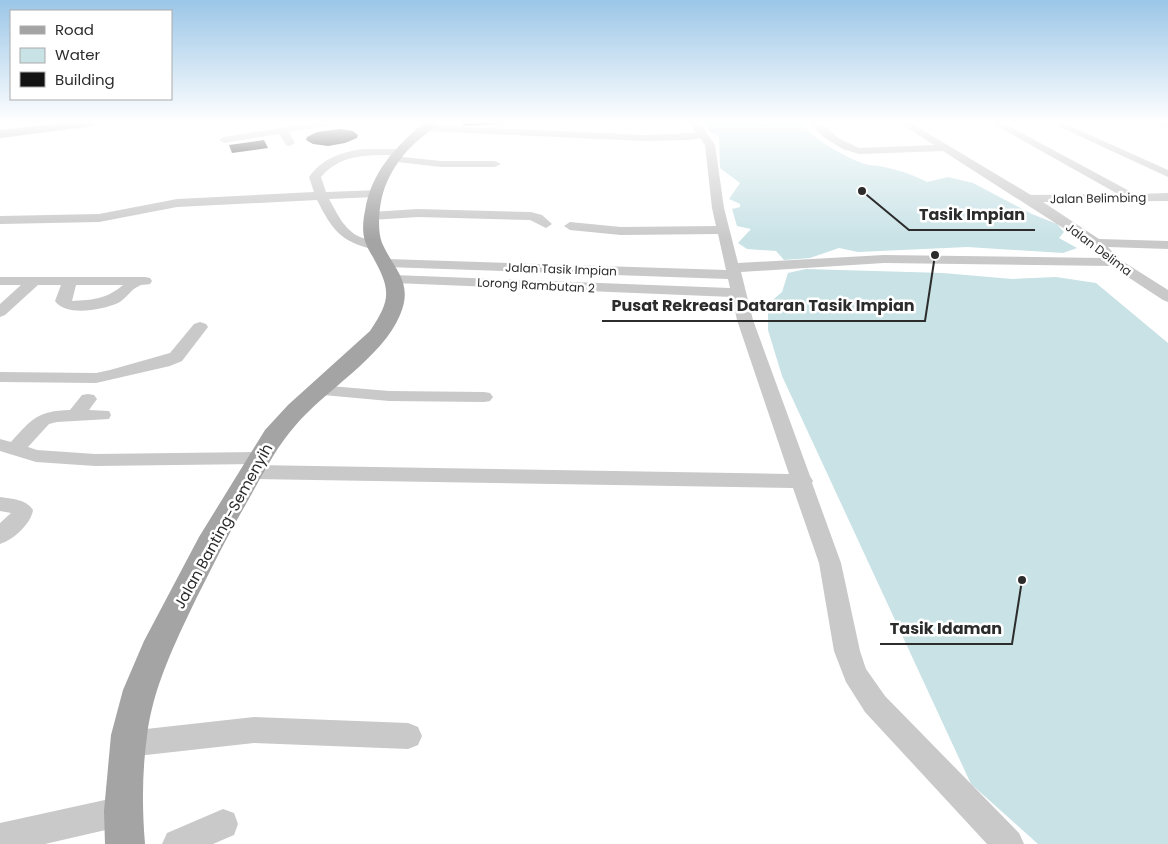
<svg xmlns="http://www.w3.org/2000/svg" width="1168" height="844" viewBox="0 0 1168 844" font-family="Poppins,sans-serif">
  <rect width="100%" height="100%" fill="#fff"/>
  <!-- water -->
  <g fill="#c8e2e6">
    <path d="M706 122H809L803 125C815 140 846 158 865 164 871 166 878 165 884 167 899 170 914 175 927 182L948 177 973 183 1032 214 1057 224 1064 232 1059 238 1077 248 1063 253 967 247 858 252 839 248 810 258 784 260 776 251 747 249 738 243 751 229 737 226 732 209 740 207V204L729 199 740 183 720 168 719 136 709 131Z"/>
    <path d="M806 269 943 273 1012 279 1056 277 1096 283 1168 343V844H1038L971 784 782 376 768 330V304L782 292 788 273Z"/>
  </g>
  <!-- building -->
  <g fill="#131313">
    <path d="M463 122H501L502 124 463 126Z"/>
    <path d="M340 129 353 131 358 135 357 138 345 143 328 146 313 144 306 140 307 137 317 132Z"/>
    <path d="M264 140 268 148 232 153 229 145Z"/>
  </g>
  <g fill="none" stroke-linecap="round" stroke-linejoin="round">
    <!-- minor -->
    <g fill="#c9c9c9" fill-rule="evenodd">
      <path d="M317 122H337L332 125 289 132 295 143 290 146 286 145 279 134 224 143 219 140 224 137Z"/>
      <path d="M689 122H699L715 145 724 208 738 263 884 255 1102 258 1091 246 943 151 859 154 843 149 831 142 820 134 810 122H820L838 138 859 148 934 145 898 122H909L1031 195 1118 194 990 122H1001L1135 194 1168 193V201L1043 202 1099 239 1168 241V249L1108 247 1119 259 1168 290V302L1163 300 1111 266 884 263 741 272 753 320 810 476 813 481 812 483 841 563 860 651 866 669 885 696 1019 833 1024 844H987L865 712 846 682 834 651 819 563 793 488 251 479 244 477 241 472 244 467 251 465 789 474 737 320 732 297 394 283 389 282 387 279 389 276 394 275 730 288 728 279 387 267 380 263 387 259 726 270 718 234 621 235 570 230 564 226 570 222 621 227 716 226 712 208 705 145 700 138 690 140 644 141 425 131 420 128 425 125 644 135 696 133Z"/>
      <path d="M1049 122H1061L1168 170V177Z"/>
      <path d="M1151 122 1168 123V129L1153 124Z"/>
      <path d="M364 149H399L404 152C399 157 392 155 386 155 360 155 338 157 321 177L326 192 379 190 381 193 375 197 329 199C337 213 344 230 360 237 367 240 377 240 382 246L375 250C340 241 333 231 317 200L177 207 99 222 0 224V216L99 214 177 199 314 192 309 177C323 158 341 152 364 149Z"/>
      <path d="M393 156 441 161H495L501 164 495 167H441L389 161 388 159 389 157Z"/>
      <path d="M418 209 531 212 542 215 552 224 546 228 530 220 418 217 371 220 365 216 371 212Z"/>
      <path d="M0 277H145L150 278 152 281 150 284C147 285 141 284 139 286 131 289 126 299 118 303 102 310 66 317 55 301L61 285H38L5 315 0 317V304L21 285H0ZM76 285H123C107 299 92 300 72 301Z"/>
      <path d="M200 322 206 324 208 327 182 361 170 366 96 383 0 382V372L96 373 110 370 170 353 194 324Z"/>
      <path d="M318 385 389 391 484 392 490 393 493 397 490 401 484 402 389 401 312 394 309 390 312 386Z"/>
      <path d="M88 394 94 395 97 399 89 410 109 411 111 415 109 419 57 422 49 424 28 447 37 450 95 454 259 452 266 454 269 458 266 462 259 464 95 466 36 462 0 451V439L11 442C32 419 37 411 70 410L82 395Z"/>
      <path d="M0 497C12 499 26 499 33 510 31 524 13 540 0 544V523L11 513 0 511Z"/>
      <path d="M254 717 408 723 418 727 422 736 418 745 408 749 254 743 128 757 118 753 114 744 118 735 128 731Z"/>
      <path d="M123 796 134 801 138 811 134 821 123 826 45 844H0V823Z"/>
      <path d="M223 809 234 813 238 824 234 835 213 844H162L167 833Z"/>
    </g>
    <!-- major -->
    <g fill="#a4a4a4" fill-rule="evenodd">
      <path d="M68 122H100L94 126 0 138V130Z"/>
      <path d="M425 122H438C431 132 419 138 411 147 399 158 387 178 383 193 379 207 377 230 382 243 394 270 414 282 400 315 382 358 325 390 295 426 273 451 259 482 242 511 225 540 211 570 196 599 175 643 153 687 147 736 142 772 142 808 145 844H105L104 811 111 735 123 690 144 641 199 537 265 430 288 405 370 331C389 302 392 292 375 261 372 255 367 248 365 241 362 232 363 220 365 211 371 172 396 146 425 122Z"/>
    </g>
  </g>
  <!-- sky -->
  <linearGradient id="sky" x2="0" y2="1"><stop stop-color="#9bc6e7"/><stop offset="0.51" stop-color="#fff"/><stop offset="1" stop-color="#fff" stop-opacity="0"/></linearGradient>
  <rect width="1168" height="240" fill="url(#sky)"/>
  <g text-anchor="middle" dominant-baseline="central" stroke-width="5" stroke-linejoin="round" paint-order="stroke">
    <!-- far-street labels -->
    <g font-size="12" fill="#2c2c2c" stroke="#fff">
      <text transform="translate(1098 198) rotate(-1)">Jalan Belimbing</text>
      <text transform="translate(1099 249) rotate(37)">Jalan Delima</text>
      <text transform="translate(561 269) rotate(2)">Jalan Tasik Impian</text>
      <text transform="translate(536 285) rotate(3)">Lorong Rambutan 2</text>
    </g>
    <!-- street labels -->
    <g font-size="15" fill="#2c2c2c" stroke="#fff">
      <text transform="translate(223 526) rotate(-61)">Jalan Banting-Semenyih</text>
    </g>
  </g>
  <!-- callouts -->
  <path fill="none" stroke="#2c2c2c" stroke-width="2" d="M862 191L909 230H1035M935 255L925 321H602M1022 580L1012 644H880"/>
  <g fill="#2c2c2c" stroke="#fff" stroke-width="2">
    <circle cx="862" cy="191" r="5"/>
    <circle cx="935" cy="255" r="5"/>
    <circle cx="1022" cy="580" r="5"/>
  </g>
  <g font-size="16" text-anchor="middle" font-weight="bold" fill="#2c2c2c" stroke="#fff" stroke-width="5" stroke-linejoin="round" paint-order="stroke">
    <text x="972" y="220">Tasik Impian</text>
    <text x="763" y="311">Pusat Rekreasi Dataran Tasik Impian</text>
    <text x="946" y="634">Tasik Idaman</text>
  </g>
  <!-- legend -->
  <rect x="10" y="10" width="162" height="90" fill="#ffffff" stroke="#ababab"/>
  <rect x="20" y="26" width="25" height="8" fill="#a4a4a4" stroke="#ababab"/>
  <text x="55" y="35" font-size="15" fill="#2c2c2c">Road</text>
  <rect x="20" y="48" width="25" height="15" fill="#c8e2e6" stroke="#ababab"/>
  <text x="55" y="60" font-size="15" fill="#2c2c2c">Water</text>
  <rect x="20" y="72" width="25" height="15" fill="#131313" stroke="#ababab"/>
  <text x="55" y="85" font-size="15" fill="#2c2c2c">Building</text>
</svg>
